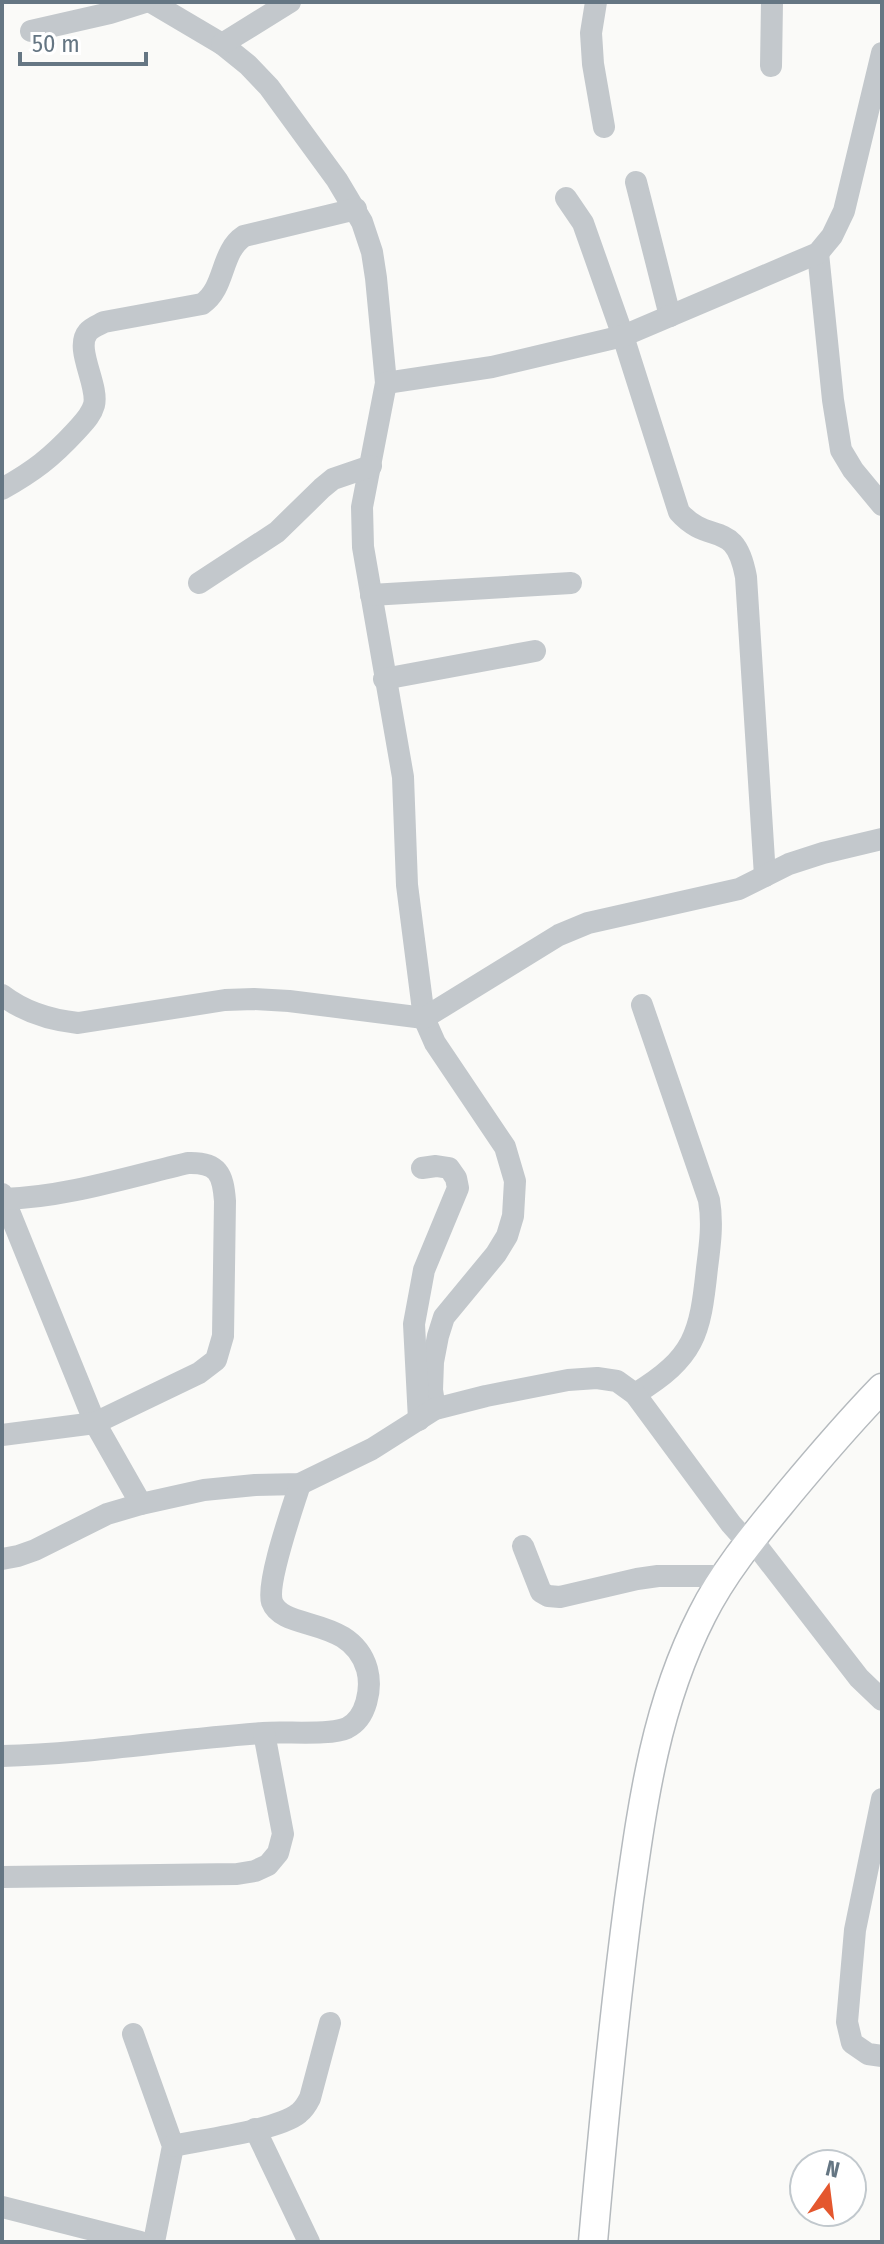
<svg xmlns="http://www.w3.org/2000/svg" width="884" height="2244" viewBox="0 0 884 2244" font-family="'Fira Sans Condensed',sans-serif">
  <rect width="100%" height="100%" fill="#fafaf8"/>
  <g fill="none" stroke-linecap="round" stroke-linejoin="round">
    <defs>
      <path id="major" d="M593 2242C603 2128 614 2013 629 1900 643 1800 656 1705 702 1615 725 1569 758 1531 790 1492 820 1456 850 1421 882 1388"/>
    </defs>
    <!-- major casing -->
    <use href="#major" stroke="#b5babe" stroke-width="31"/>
    <!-- minor -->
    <g stroke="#c3c8cc" stroke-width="22">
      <path d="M151 2 222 44 248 65 269 87 337 180 362 222 372 252 376 278 386 383 362 507 363 547 403 777 407 885 424 1018 435 1043 505 1147 515 1181 513 1216 507 1236 496 1254 444 1317 438 1336 433 1362 432 1390 435 1409"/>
      <path d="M596 2 591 33 593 64 604 127"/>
      <path d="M31 31 110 13 145 2"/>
      <path d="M222 44 290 2"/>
      <path d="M771 66 772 2"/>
      <path d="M636 182 670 316"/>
      <path d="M566 198 583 223 623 336 679 512C710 547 735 517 746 577L765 876"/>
      <path d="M818 253 833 400 841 450 853 470 882 505"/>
      <path d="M386 383 492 367 623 336 818 253 832 236 844 211 882 53"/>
      <path d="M2 489C34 471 51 458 76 431 83 423 91 416 94 405 99 385 74 348 88 332 92 327 99 325 104 322L202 304C226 288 220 252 244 236L356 209"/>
      <path d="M199 583 277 532 322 488 333 479 371 466"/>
      <path d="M371 595 571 583"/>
      <path d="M384 679 535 651"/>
      <path d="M2 995C24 1012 50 1020 78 1023L225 1000 254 999 289 1001 424 1018 559 935 588 923 739 889 789 864 823 853 882 839"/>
      <path d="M2 1194 95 1423 141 1504"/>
      <path d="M635 1394C695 1357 700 1335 707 1268 710 1245 713 1223 709 1200L642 1005"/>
      <path d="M419 1420 414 1324 424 1270 458 1188 456 1178 449 1168 436 1166 422 1168"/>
      <path d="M2 1435 95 1423 199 1373 216 1360 223 1336 225 1201C223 1174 218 1162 188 1163 128 1177 66 1197 4 1199"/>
      <path d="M523 1546 541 1592 548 1596 560 1597 637 1579 658 1576H725"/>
      <path d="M2 1559 18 1556 35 1550 107 1514 141 1504 204 1490 255 1485 300 1484 372 1449 435 1409 486 1396 568 1380 597 1378 617 1381 635 1394 731 1524 748 1543 760 1550 859 1678 882 1700"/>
      <path d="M2 1756C89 1754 176 1739 263 1733 284 1731 330 1736 347 1728 367 1718 372 1688 367 1669 351 1615 283 1632 272 1602 266 1582 293 1507 300 1484"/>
      <path d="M882 1799 855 1930 847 2022 852 2043 868 2054 882 2056"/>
      <path d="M2 1877 237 1874 255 1871 268 1865 278 1853 283 1834 264 1733"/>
      <path d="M133 2034 173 2146 154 2242"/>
      <path d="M255 2129 309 2242"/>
      <path d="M173 2146C201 2140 279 2130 299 2113 304 2109 307 2104 310 2098L330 2023"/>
      <path d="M2 2207 140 2242"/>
    </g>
    <!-- major -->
    <use href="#major" stroke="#fff" stroke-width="28"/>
  </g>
  <!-- border -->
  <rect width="884" height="2244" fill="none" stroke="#657683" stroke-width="8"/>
  <!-- north arrow -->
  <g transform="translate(828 2188) rotate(14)"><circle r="38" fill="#ffffff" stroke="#c1c8cd" stroke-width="2"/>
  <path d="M0-6L14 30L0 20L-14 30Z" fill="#e4572e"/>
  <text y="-12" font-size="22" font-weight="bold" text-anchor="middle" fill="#657683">N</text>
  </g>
  <!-- scale -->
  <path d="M20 52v12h126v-12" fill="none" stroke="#657683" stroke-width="4"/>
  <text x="32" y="52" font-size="24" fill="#657683" stroke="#ffffff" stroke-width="6" paint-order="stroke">50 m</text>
</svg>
